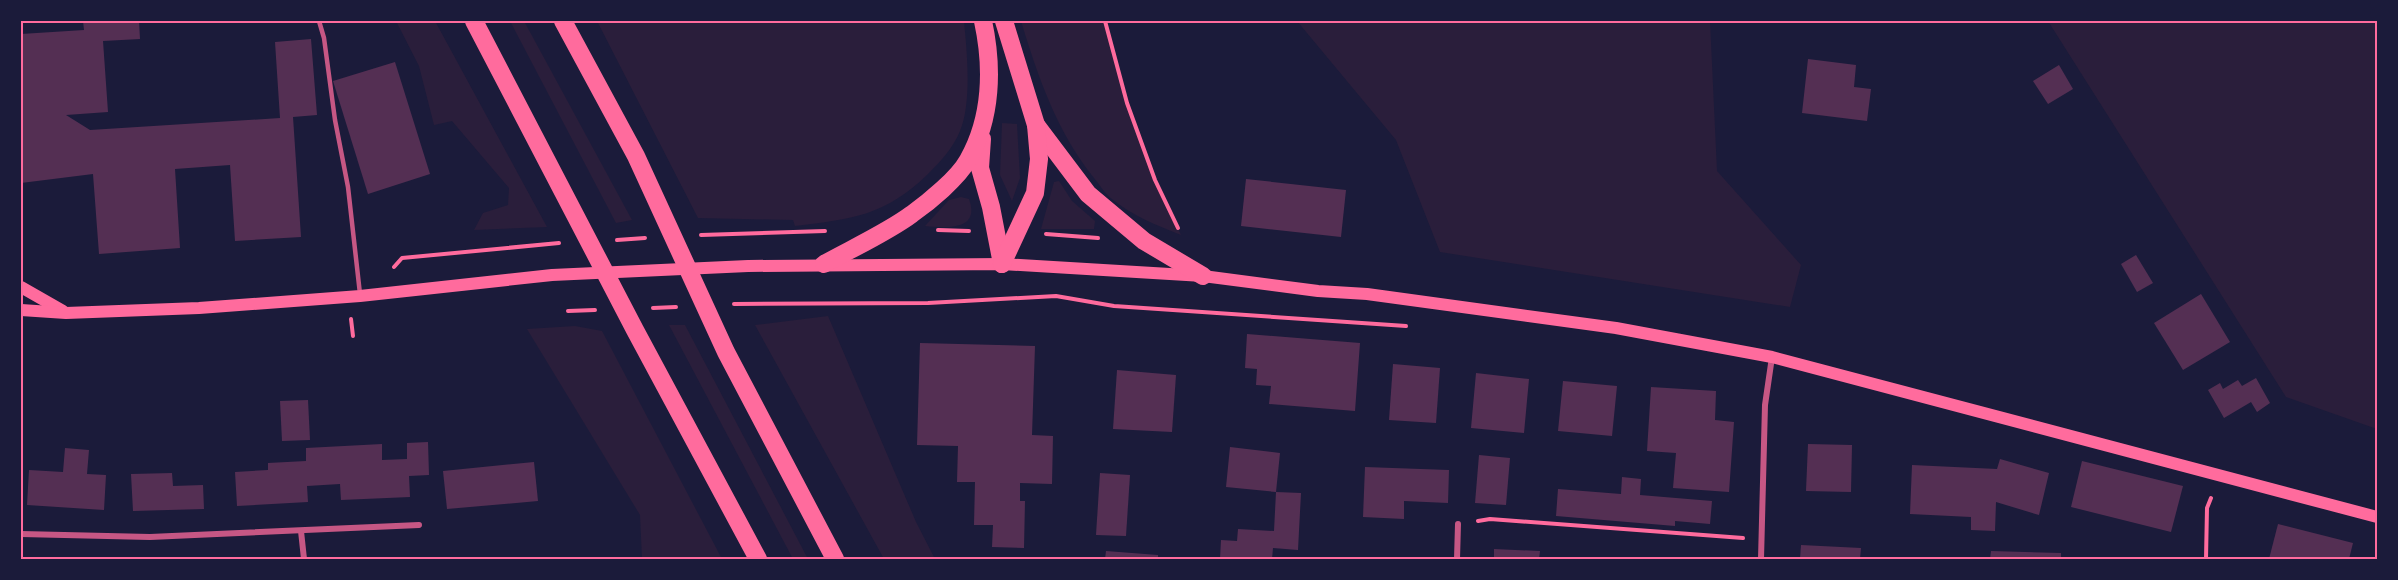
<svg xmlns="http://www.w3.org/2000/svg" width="2398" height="580" viewBox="0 0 2398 580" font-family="Rubik,sans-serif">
  <rect width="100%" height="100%" fill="#1b1b3a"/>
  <!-- green -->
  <g fill="#2a1e3b">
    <path d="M396 21H435L547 227 474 230 483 213 508 205 509 188 452 121 434 125 419 66Z"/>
    <path d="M510 21H524L632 220 616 223Z"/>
    <path d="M597 21H964C967 52 972 102 960 131 953 148 941 161 928 174 885 216 852 219 795 226L793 220 698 218Z"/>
    <path d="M1021 21H1105L1127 103 1156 182 1181 235C1156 225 1133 216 1112 199 1105 194 1100 185 1094 178 1057 132 1038 77 1021 21Z"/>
    <path d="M1297 21H1710L1717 171 1801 265 1790 307 1440 252 1396 140Z"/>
    <path d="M2048 21H2377V429L2286 397Z"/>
    <path d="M1002 123 1017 124 1020 178 1012 201 1000 175Z"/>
    <path d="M1059 181 1072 201 1095 221 1094 229H1041L1054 182Z"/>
    <path d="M961 197 969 199C981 231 945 228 925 226L949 200Z"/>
    <path d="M828 316 916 522 935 559H884L755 325Z"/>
    <path d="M669 325H685L808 559H793Z"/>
    <path d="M575 326 602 331 722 559H642L640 515 527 329Z"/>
  </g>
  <!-- building -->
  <g fill="#542f53">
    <path d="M83 21H139L140 39 103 41 108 112 66 115 90 130 280 118 275 42 311 39 317 115 293 117 301 237 235 241 230 165 175 169 180 248 99 254 93 174 21 183V34L84 30Z"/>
    <path d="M1808 59 1856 65 1854 87 1871 89 1867 121 1802 113Z"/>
    <path d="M395 62 430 174 368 194 333 81Z"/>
    <path d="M2059 65 2073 89 2048 104 2033 81Z"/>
    <path d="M1246 179 1346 190 1341 237 1241 226Z"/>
    <path d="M2136 255 2153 283 2137 292 2121 264Z"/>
    <path d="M2201 294 2230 342 2183 370 2154 323Z"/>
    <path d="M1247 334 1360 343 1355 411 1269 404 1271 386 1256 385 1257 369 1245 368Z"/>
    <path d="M920 343 1035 346 1032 435 1053 436 1052 484 1020 483V501H1025L1024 548 992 547 993 525H974L975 482H957L958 446 917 445Z"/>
    <path d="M1393 364 1440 368 1436 423 1389 420Z"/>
    <path d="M1117 370 1176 375 1172 432 1113 429Z"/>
    <path d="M1476 373 1529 379 1524 433 1471 428Z"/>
    <path d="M2256 378 2270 403 2257 412 2251 402 2224 418 2208 390 2220 383 2223 389 2238 380 2242 386Z"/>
    <path d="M1563 381 1617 386 1612 436 1558 431Z"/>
    <path d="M1651 387 1716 391 1715 420 1734 422 1729 492 1673 488 1676 453 1647 451Z"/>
    <path d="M308 400 310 440 282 441 280 401Z"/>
    <path d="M428 442 429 475 409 476 410 497 341 500 340 484 307 486 308 502 237 506 235 472 268 470V463L306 461V448L382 444V460L407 459V443Z"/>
    <path d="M1808 444 1852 445 1851 492 1806 491Z"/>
    <path d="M1230 447 1280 453 1276 492 1226 487Z"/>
    <path d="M65 448 89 450 87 474 106 475 104 510 27 505 29 470 63 472Z"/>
    <path d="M1479 455 1510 458 1506 505 1475 503Z"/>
    <path d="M2000 459 2049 473 2039 515 1996 502 1995 531 1971 530V517L1910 514 1912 465 1997 469Z"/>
    <path d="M2082 461 2183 486 2171 532 2071 507Z"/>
    <path d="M534 462 538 501 447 509 443 471Z"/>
    <path d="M1365 467 1449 470 1448 503 1404 501V519L1363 517Z"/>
    <path d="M172 473 173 486 203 485 204 509 133 511 131 474Z"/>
    <path d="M1100 473 1130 475 1126 536 1096 535Z"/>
    <path d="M1622 477 1641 479 1640 495 1712 501 1710 524 1675 521V526L1556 516 1558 489 1621 494Z"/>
    <path d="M1276 492 1301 493 1298 550 1273 548 1272 559H1220L1221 540 1237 541 1238 529 1274 531Z"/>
    <path d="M2278 524 2353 543 2349 559H2269Z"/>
    <path d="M1801 545 1861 548 1860 559H1800Z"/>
    <path d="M1494 549 1540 551 1539 559H1494Z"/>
    <path d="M1106 551 1158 555V559H1105Z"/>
    <path d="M1991 551 2061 553V559H1990Z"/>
  </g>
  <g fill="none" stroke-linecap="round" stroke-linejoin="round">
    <!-- path -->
    <g stroke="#ff6b9d" stroke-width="4">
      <path d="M1105 21 1127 103 1155 180 1178 228"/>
      <path d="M938 230 969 231"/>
      <path d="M1046 234 1098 238"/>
      <path d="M701 235 825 231"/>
      <path d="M617 240 645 238"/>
      <path d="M394 267 402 258 559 243"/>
      <path d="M734 304 928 303 1056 296 1114 306 1406 326"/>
      <path d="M653 308 676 307"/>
      <path d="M568 311 595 310"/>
      <path d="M351 319 353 336"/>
      <path d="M1478 521 1490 519 1743 538"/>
      <path d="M2206 559 2207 508 2211 498"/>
    </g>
    <!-- service -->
    <path stroke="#c65784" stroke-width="4.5" d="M319 21 324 38 335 120 348 187 360 294"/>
    <!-- minor -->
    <g stroke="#c65784" stroke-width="6">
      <path d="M301 531 304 559"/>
      <path d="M21 534 150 537 419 525"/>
      <path d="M1457 559 1458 524"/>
      <path d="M1761 559 1765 405 1772 357"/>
    </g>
    <!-- secondary -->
    <g stroke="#ff6b9d" stroke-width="12">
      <path d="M21 287 63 311"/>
      <path d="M21 310 66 313 199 308 360 296 552 275 748 266 1002 264 1203 276 1318 291 1367 294 1616 328 1772 357 2377 517"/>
    </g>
    <!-- motorway -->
    <g stroke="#ff6b9d" stroke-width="18">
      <path d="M474 21 635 330 758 559"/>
      <path d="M563 21 636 156 726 352 835 559"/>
      <path d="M1036 125 1088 194 1144 241 1203 276"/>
      <path d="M982 139 980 168 991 207 1002 264"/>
      <path d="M824 264C851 249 888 232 912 214 929 202 958 178 968 160 992 118 993 67 983 21"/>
      <path d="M1002 264 1035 193 1039 159 1036 125 1004 21"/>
    </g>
  </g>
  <!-- border -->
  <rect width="2398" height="580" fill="none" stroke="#1b1b3a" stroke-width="45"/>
  <rect x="22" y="22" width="2354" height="536" fill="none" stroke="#ff6b9d" stroke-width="2"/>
</svg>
